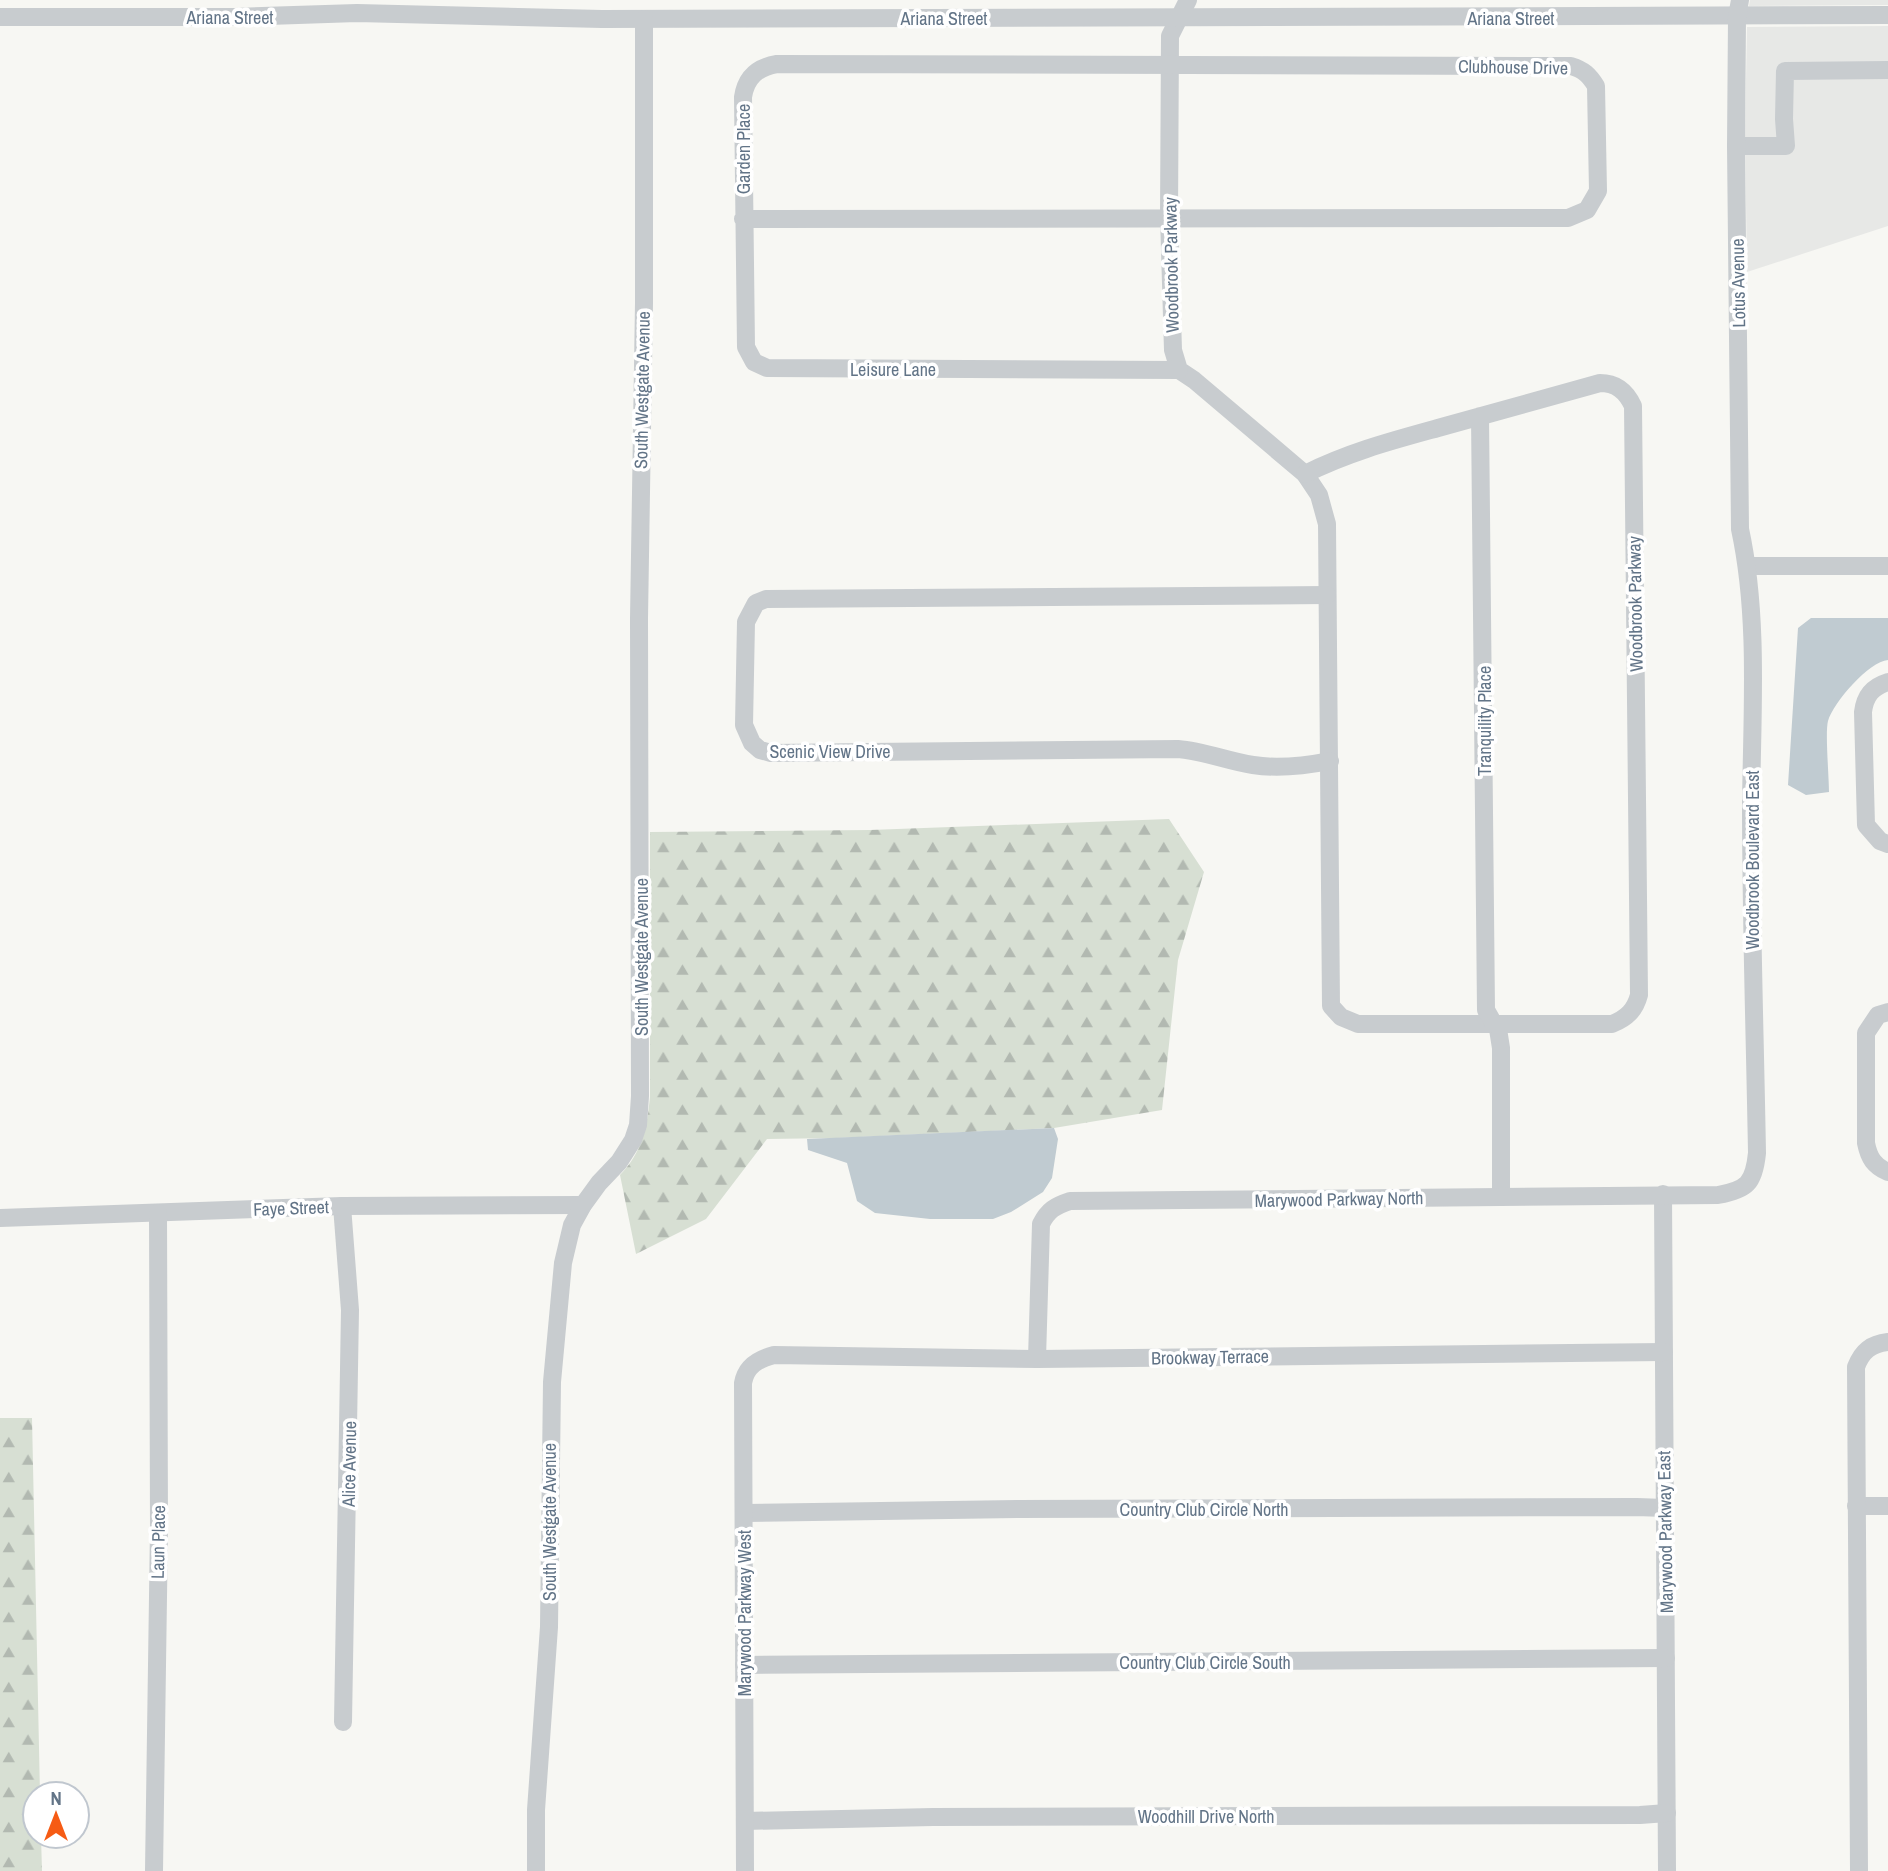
<svg xmlns="http://www.w3.org/2000/svg" width="1888" height="1871" viewBox="0 0 1888 1871" font-family="'Archivo Narrow',sans-serif">
  <defs>
    <pattern id="forest-firs" width="22" height="20" patternUnits="userSpaceOnUse" patternTransform="scale(1.75)"><rect width="22" height="20" fill="#d7dfd3"/><path d="M5 1l3.5 6h-7zM16 11l3.5 6h-7z" fill="#b2b9b1"/></pattern>
  </defs>
  <rect width="100%" height="100%" fill="#f7f7f3"/>
  <!-- built -->
  <g fill="#e7e8e6">
    <path d="M1750 0H1888V5L1749 6Z"/>
    <path d="M1888 26V226L1747 272 1745 134 1747 27Z"/>
  </g>
  <!-- forest -->
  <g fill="url(#forest-firs)">
    <path d="M1169 819 1204 872 1178 960 1162 1110 1054 1128 837 1138 767 1139 706 1219 636 1254 620 1175C642 1153 647 1127 650 1097V832L870 830Z"/>
    <path d="M0 1418H32L40 1794H35V1836H41L42 1871H0Z"/>
  </g>
  <!-- water -->
  <g fill="#c0cbd1">
    <path d="M1811 618H1888V660C1869 661 1833 703 1828 721 1825 733 1829 776 1829 792L1806 795 1788 785 1798 628Z"/>
    <path d="M1054 1128 1058 1139 1052 1178 1043 1192 1011 1212 993 1219H930L875 1213 857 1201 847 1163 808 1150 807 1139Z"/>
  </g>
  <g fill="none" stroke-linecap="round" stroke-linejoin="round">
    <!-- minor -->
    <g stroke="#c8cccf" stroke-width="18">
      <path d="M1188 0 1170 36 1169 217 1173 350 1179 370 1194 380 1305 474 1319 495 1327 524 1331 1006 1341 1017 1358 1024H1494L1498 1029 1501 1048V1196"/>
      <path d="M0 17H235L357 13 602 19 1888 15"/>
      <path d="M1736 146H1786L1784 119 1785 71 1888 70"/>
      <path d="M743 219 1568 218 1587 210 1598 191 1596 86C1589 75 1584 70 1571 66L777 64C758 67 746 77 743 97L746 347 754 362 767 368 1179 370"/>
      <path d="M1305 474C1349 452 1391 441 1438 428 1492 413 1546 398 1600 383 1616 383 1626 391 1633 406L1639 995C1635 1010 1627 1018 1612 1024H1494L1486 1010 1480 416"/>
      <path d="M1748 566H1888"/>
      <path d="M1327 595 766 599 756 603 746 622 744 725 752 743 760 750 771 753 1178 749C1204 751 1227 761 1253 765 1279 769 1304 766 1330 761"/>
      <path d="M1888 682C1872 687 1865 696 1863 712L1866 825 1880 841 1888 844"/>
      <path d="M1888 1012 1878 1015 1866 1033V1143C1869 1158 1874 1166 1888 1172"/>
      <path d="M1663 1194 1667 1871"/>
      <path d="M342 1206 350 1310 343 1722"/>
      <path d="M0 1218 342 1206 583 1205"/>
      <path d="M1037 1359 1041 1224C1048 1210 1055 1206 1070 1201L1718 1195C1747 1190 1754 1183 1757 1153 1755 1037 1751 920 1751 804 1752 714 1759 617 1740 529L1736 146 1737 17 1740 0"/>
      <path d="M1856 1506H1888"/>
      <path d="M744 1513 1017 1509 1637 1507 1664 1508"/>
      <path d="M744 1665 1666 1658"/>
      <path d="M745 1821 933 1817 1640 1815 1667 1813"/>
      <path d="M154 1871 159 1528 158 1213"/>
      <path d="M536 1871V1810L549 1627 552 1382 563 1263 572 1225 583 1205 599 1183 619 1162 633 1140 638 1125 640 1096 639 619 644 303V19"/>
      <path d="M745 1871 743 1383C746 1366 758 1359 774 1355L1037 1359 1664 1352"/>
      <path d="M1859 1871 1856 1367C1862 1351 1871 1344 1888 1342"/>
    </g>
  </g>
  <g text-anchor="middle" dominant-baseline="central" stroke-width="7" stroke-linejoin="round" paint-order="stroke">
    <!-- street labels -->
    <g font-size="18" fill="#627487" stroke="#fff">
      <text x="230" y="17">Ariana Street</text>
      <text x="944" y="18">Ariana Street</text>
      <text x="1511" y="18">Ariana Street</text>
      <text transform="translate(1513 67) rotate(1)">Clubhouse Drive</text>
      <text transform="translate(743 149) rotate(-90)">Garden Place</text>
      <text transform="translate(1171 265) rotate(-91)">Woodbrook Parkway</text>
      <text transform="translate(1738 283) rotate(-91)">Lotus Avenue</text>
      <text x="893" y="369">Leisure Lane</text>
      <text transform="translate(642 390) rotate(-89)">South Westgate Avenue</text>
      <text transform="translate(1635 604) rotate(-91)">Woodbrook Parkway</text>
      <text transform="translate(1484 721) rotate(-90)">Tranquility Place</text>
      <text x="830" y="751">Scenic View Drive</text>
      <text transform="translate(1752 860) rotate(-90)">Woodbrook Boulevard East</text>
      <text transform="translate(641 957) rotate(-90)">South Westgate Avenue</text>
      <text transform="translate(1339 1199) rotate(-1)">Marywood Parkway North</text>
      <text transform="translate(291 1208) rotate(-2)">Faye Street</text>
      <text transform="translate(1210 1357) rotate(-1)">Brookway Terrace</text>
      <text transform="translate(349 1464) rotate(-89)">Alice Avenue</text>
      <text x="1204" y="1509">Country Club Circle North</text>
      <text transform="translate(549 1522) rotate(-90)">South Westgate Avenue</text>
      <text transform="translate(1665 1532) rotate(-91)">Marywood Parkway East</text>
      <text transform="translate(158 1542) rotate(-89)">Laun Place</text>
      <text transform="translate(744 1613) rotate(-90)">Marywood Parkway West</text>
      <text x="1205" y="1662">Country Club Circle South</text>
      <text x="1206" y="1816">Woodhill Drive North</text>
    </g>
  </g>
  <!-- north arrow -->
  <g transform="translate(56 1815)"><circle r="33" fill="#ffffff" stroke="#c0c7cf" stroke-width="2"/>
  <path d="M0-5L12 26L0 18L-12 26Z" fill="#f65b14"/>
  <text y="-10" font-size="19" font-weight="bold" text-anchor="middle" fill="#627487">N</text>
  </g>
</svg>
